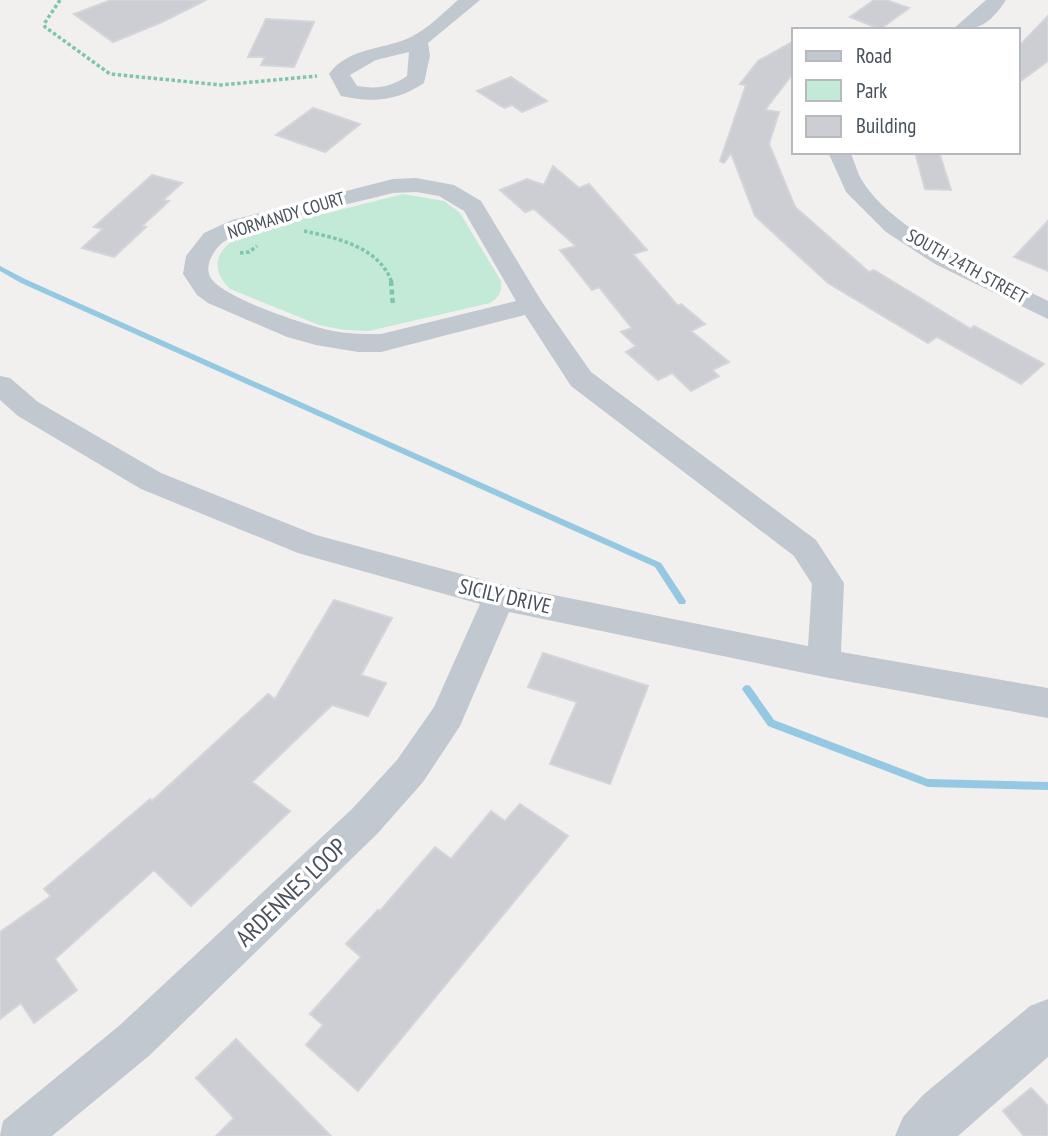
<svg xmlns="http://www.w3.org/2000/svg" width="1048" height="1136" viewBox="0 0 1048 1136" font-family="'PT Sans Narrow',sans-serif">
  <rect width="100%" height="100%" fill="#f1f0ef"/>
  <!-- green -->
  <path fill="#c2ead7" d="M403 194 444 201 460 213 501 281C502 293 499 297 490 303L369 331 344 330 319 325 230 289C207 266 218 247 244 234Z"/>
  <g fill="none" stroke-linecap="round" stroke-linejoin="round">
    <!-- stream -->
    <g fill="#94c8e3" fill-rule="evenodd">
      <path d="M0 266 25 279 661 563 686 601 685 604H679L655 567 21 283 0 271Z"/>
      <path d="M747 685 750 686 774 720 928 779 1048 782V790L928 787 768 726 744 692 742 689 744 686Z"/>
    </g>
  </g>
  <!-- building -->
  <g fill="#cdced3" stroke="#d4d5da" stroke-width="2">
    <path d="M111 0H206L162 22 113 42 74 14Z"/>
    <path d="M874 0H886L909 8 880 29 850 17Z"/>
    <path d="M1048 16V61L1018 83V47Z"/>
    <path d="M266 19 314 22 294 67 261 65 265 57H248Z"/>
    <path d="M794 41V72L765 110 779 112 769 144 795 207 869 272 874 270 971 329 974 326 1044 364 1021 384 937 337 928 343 828 283 755 216 731 153 724 163 720 161 746 85 740 84 758 61Z"/>
    <path d="M511 77 547 101 522 112 512 105 504 108 477 91Z"/>
    <path d="M313 108 360 124 325 152 276 135Z"/>
    <path d="M915 152H939L951 190 925 189Z"/>
    <path d="M553 166 579 188 589 184 647 250 633 254 678 306 681 304 705 324 691 331 729 362 712 370 719 376 691 391 672 373 658 380 626 352 636 346 621 332 632 328 599 287 592 290 560 250 576 246 534 209 525 212 500 190 527 179 544 185Z"/>
    <path d="M152 175 182 183 163 200 169 201 142 226 146 227 114 257 82 248 103 229 94 227Z"/>
    <path d="M1048 221V271L1014 257Z"/>
    <path d="M334 600 392 618 361 675 386 683 368 716 332 705 252 782 290 811 191 906 154 870 55 959 77 990 34 1023 21 1003 0 1019V932L51 896 44 889 150 799 152 801 268 694 275 699Z"/>
    <path d="M543 653 648 686 610 784 550 764 577 702 528 687Z"/>
    <path d="M520 804 568 836 358 1091 306 1045 323 1025 310 1014 361 957 346 944 378 910 380 911 435 847 451 859 491 811 505 821Z"/>
    <path d="M236 1039 284 1088 331 1136H216L234 1118 196 1078Z"/>
    <path d="M1031 1088 1048 1106V1136H1024L1003 1111Z"/>
  </g>
  <g fill="none" stroke-linecap="round" stroke-linejoin="round">
    <!-- path-far1 -->
    <g stroke="#7ec5ab" stroke-width="3.5" stroke-dasharray="3.5 2.5" stroke-linecap="butt">
      <path d="M60 0 44 24 45 27 110 74 221 85 317 76"/>
      <path d="M304 231C337 238 380 247 392 283"/>
      <path d="M240 253 249 252 257 246"/>
    </g>
    <!-- path -->
    <path stroke="#7ec5ab" stroke-width="4.5" stroke-dasharray="5 3.5" stroke-linecap="butt" d="M391 281 393 306"/>
    <!-- minor -->
    <g fill="#c1c8cf" fill-rule="evenodd">
      <path d="M458 0H480L428 43 430 56 424 83C398 101 372 103 341 96L329 74C348 47 384 50 411 37 429 28 443 13 458 0ZM409 52 407 76C390 88 376 89 357 86L350 75 376 60Z"/>
      <path d="M986 0H1006C990 24 980 30 952 30Z"/>
      <path d="M828 152H850C855 162 857 173 863 182 898 236 992 273 1048 301V319L935 264 886 232 846 192Z"/>
      <path d="M416 178 454 185 481 201 542 302 591 372 816 540 844 583 841 652 1048 688V718L824 677 509 612 460 726 423 782 378 833 150 1055 52 1136H0L3 1121 120 1025 352 809 397 760 434 707 480 604 298 553 141 489 18 416 0 400V376L10 378 38 402 161 473 316 535 499 584 808 646 812 584 794 556 571 386 525 315 381 352H358L316 345 287 337 208 303 197 295 183 274 186 256 204 233 232 220 393 179ZM416 192 439 196 464 211 516 301 381 334C365 334 349 334 333 331 311 327 214 296 209 274 206 264 213 252 220 245 240 226 360 202 393 193Z"/>
    </g>
    <!-- tertiary -->
    <path fill="#c1c8cf" fill-rule="evenodd" d="M1048 999V1057L958 1136H895L903 1117 923 1095 1030 1006Z"/>
  </g>
  <g text-anchor="middle" dominant-baseline="central" stroke-width="7" stroke-linejoin="round" paint-order="stroke">
    <!-- far-street labels -->
    <g font-size="18" fill="#49505b" stroke="#fff">
      <text transform="translate(286 215) rotate(-17)">NORMANDY COURT</text>
      <text transform="translate(967 266) rotate(29)">SOUTH 24TH STREET</text>
    </g>
    <!-- street labels -->
    <g font-size="21" fill="#49505b" stroke="#fff">
      <text transform="translate(505 596) rotate(13)">SICILY DRIVE</text>
    </g>
    <!-- near-street labels -->
    <g font-size="24" fill="#49505b" stroke="#fff">
      <text transform="translate(291 892) rotate(-44)">ARDENNES LOOP</text>
    </g>
  </g>
  <!-- legend -->
  <rect x="792" y="28" width="228" height="126" fill="#ffffff" stroke="#b6b9bd" stroke-width="2"/>
  <rect x="806" y="51" width="35" height="10" fill="#c1c8cf" stroke="#b6b9bd" stroke-width="2"/>
  <text x="856" y="63" font-size="21" fill="#49505b">Road</text>
  <rect x="806" y="80" width="35" height="21" fill="#c2ead7" stroke="#b6b9bd" stroke-width="2"/>
  <text x="856" y="98" font-size="21" fill="#49505b">Park</text>
  <rect x="806" y="116" width="35" height="21" fill="#cdced3" stroke="#b6b9bd" stroke-width="2"/>
  <text x="856" y="133" font-size="21" fill="#49505b">Building</text>
</svg>
